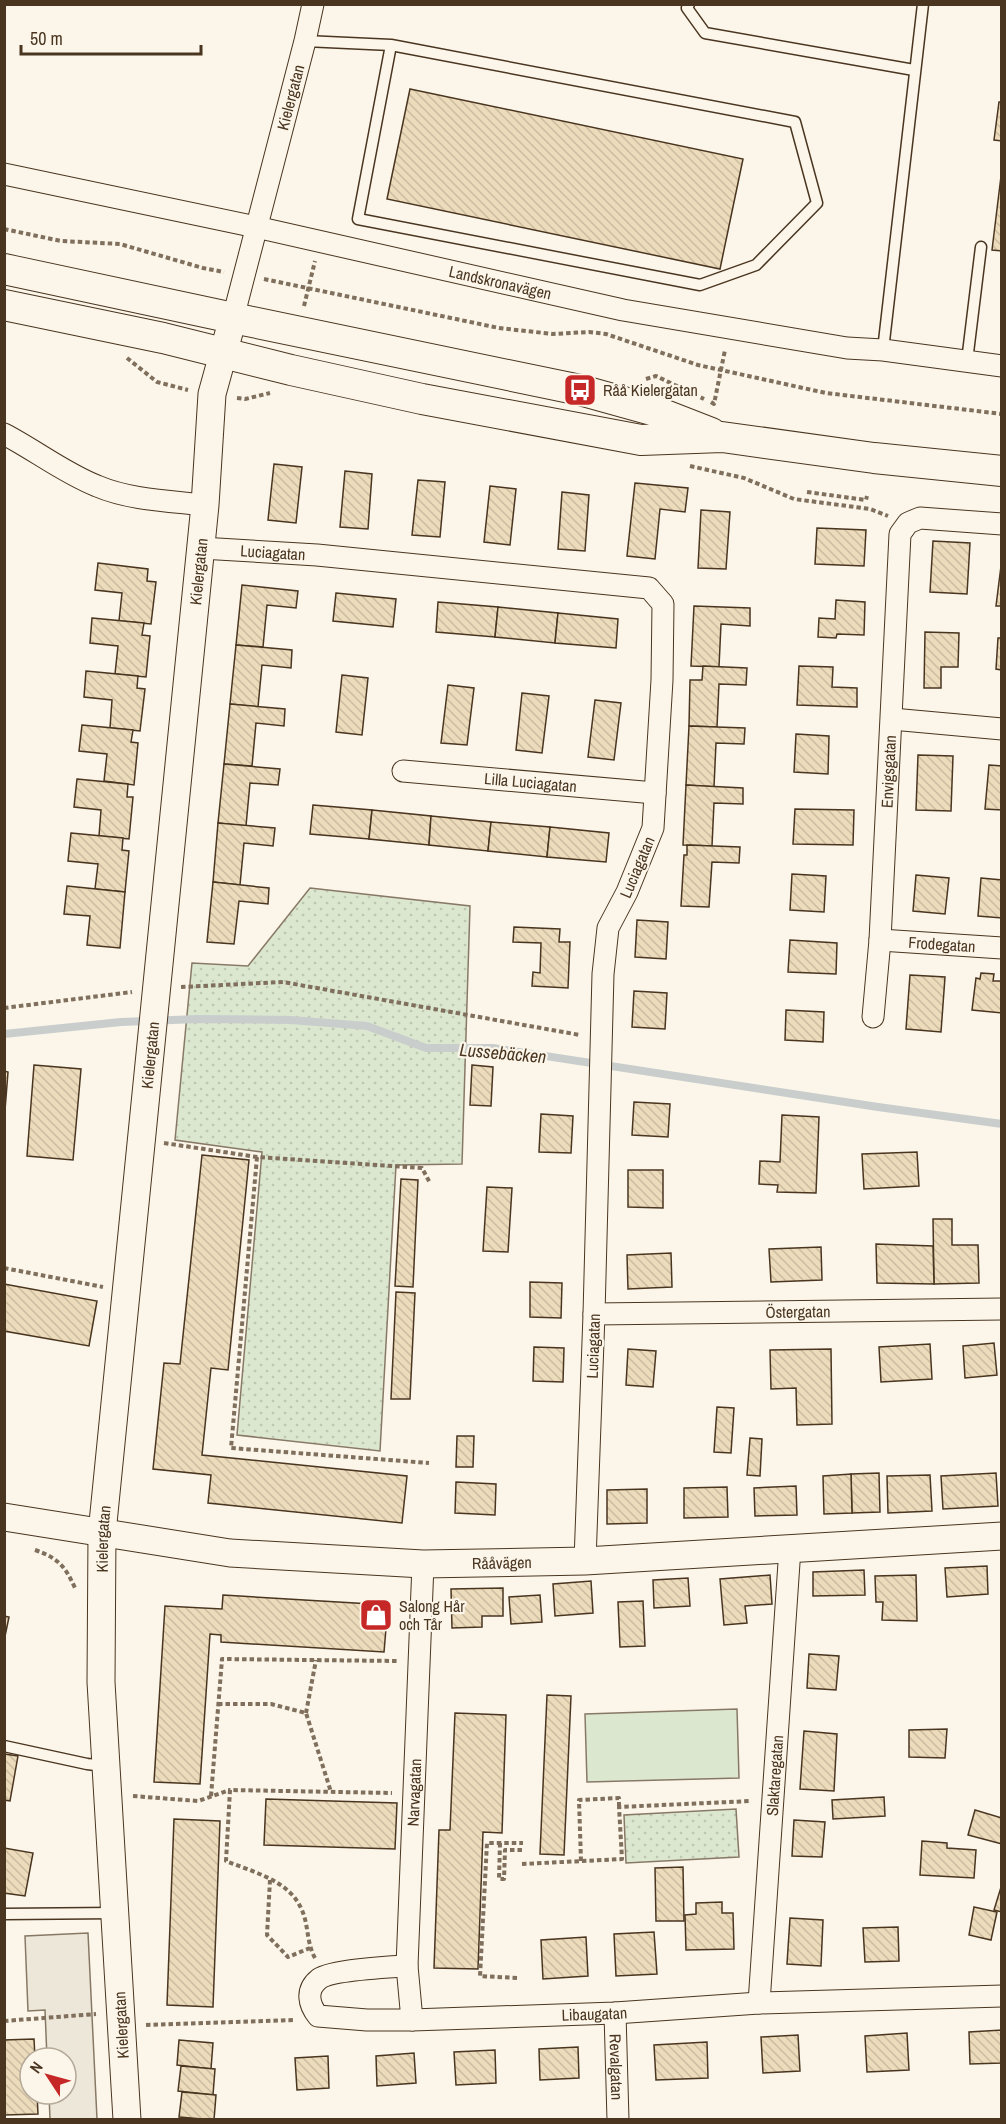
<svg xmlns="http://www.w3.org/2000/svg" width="1006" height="2124" viewBox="0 0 1006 2124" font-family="'Archivo Narrow',sans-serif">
  <defs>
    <pattern id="grass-dots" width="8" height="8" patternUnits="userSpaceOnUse" patternTransform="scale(1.5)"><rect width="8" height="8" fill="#dce7d0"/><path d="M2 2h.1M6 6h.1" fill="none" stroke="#bec7b2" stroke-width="1.8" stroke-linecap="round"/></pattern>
    <pattern id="building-back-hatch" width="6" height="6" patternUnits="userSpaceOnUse" patternTransform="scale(1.5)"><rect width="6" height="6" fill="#ecdcbc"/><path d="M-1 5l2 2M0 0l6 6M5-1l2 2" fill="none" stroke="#ccbda1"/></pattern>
  </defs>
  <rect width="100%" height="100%" fill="#fbf6e9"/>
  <!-- grass -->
  <g fill="url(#grass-dots)" stroke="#887966" stroke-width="1.5">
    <path d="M310 888 470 906 462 1164 396 1165 380 1451 237 1435 262 1152 175 1140 192 963 248 966Z"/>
    <path d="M736 1809 739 1857 626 1863 624 1815Z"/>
  </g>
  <!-- garden -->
  <path fill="#dce7d0" stroke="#887966" stroke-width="1.5" d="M737 1709 739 1778 587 1782 585 1714Z"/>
  <!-- parking -->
  <path fill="#ede7d9" stroke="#887966" stroke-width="1.5" d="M88 1933 97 2119H50L49 2094H66V2058H47L45 2010 28 2011 25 1936Z"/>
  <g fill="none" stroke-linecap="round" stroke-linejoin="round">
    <!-- stream -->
    <path stroke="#c9cecd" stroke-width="8" d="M4 1034 121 1022 198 1019 291 1020 367 1026 426 1048H493L878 1107 1002 1124"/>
  </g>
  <!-- building -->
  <g fill="url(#building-back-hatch)" stroke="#4a3520" stroke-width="1.5">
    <path d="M410 89 743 159 720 269 387 199Z"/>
    <path d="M999 102H1002V141L994 140Z"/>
    <path d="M1002 168V251L992 250Z"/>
    <path d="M274 464 302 467 296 523 268 520Z"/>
    <path d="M345 471 372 474 368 529 340 527Z"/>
    <path d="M418 480 445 482 440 537 412 535Z"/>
    <path d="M635 483 688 488 685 512 660 509 655 559 627 556Z"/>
    <path d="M490 486 516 489 510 545 484 542Z"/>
    <path d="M562 492 589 495 585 551 558 549Z"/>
    <path d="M701 510 730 512 726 569 698 568Z"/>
    <path d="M817 528 866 530 864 566 815 564Z"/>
    <path d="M933 541 970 543 967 594 930 592Z"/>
    <path d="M1002 558V606H996Z"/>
    <path d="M98 563 148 569 147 581 156 582 151 624 119 621 122 593 95 590Z"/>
    <path d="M242 585 298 591 296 608 267 605 263 647 236 645Z"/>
    <path d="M336 593 396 599 393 627 333 621Z"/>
    <path d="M836 600 865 602 864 635 837 634 836 638 818 637 819 618 835 619Z"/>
    <path d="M438 602 498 607 495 637 436 632Z"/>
    <path d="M694 606 750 608V626L721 624 719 667 691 666Z"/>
    <path d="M498 607 558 613 555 643 495 637Z"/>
    <path d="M558 613 618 619 616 648 555 643Z"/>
    <path d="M92 618 144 623 142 635 150 636 146 677 115 674 118 646 90 643Z"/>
    <path d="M925 632 959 633 958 667H941V688H924Z"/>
    <path d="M998 638H1002V670L996 669Z"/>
    <path d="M236 645 292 650 291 668 262 665 258 707 230 704Z"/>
    <path d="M703 666 747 668 746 685 719 684 717 727 689 726 690 680H702Z"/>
    <path d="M799 666 833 667 832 687 857 688V707L797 705Z"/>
    <path d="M86 671 138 676 137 688 145 689 140 731 110 728 112 700 84 697Z"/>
    <path d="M342 675 368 678 362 735 336 732Z"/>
    <path d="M448 685 474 688 467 745 441 743Z"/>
    <path d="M522 693 549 696 542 753 516 750Z"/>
    <path d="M595 700 621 703 614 760 588 757Z"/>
    <path d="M230 704 285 709 284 726 256 723 252 766 224 764Z"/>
    <path d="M82 725 133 730 131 742 138 743 134 785 104 781 107 754 79 751Z"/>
    <path d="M689 726 745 728 744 744 716 743 714 787 686 785Z"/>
    <path d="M796 734 829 736 828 774 794 772Z"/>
    <path d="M918 755 953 756 951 811 916 810Z"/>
    <path d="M224 764 280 769 278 785 250 783 246 826 218 823Z"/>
    <path d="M989 765 1002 766V810L985 809Z"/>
    <path d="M77 779 128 784 127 797H133L129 839 99 836 101 810 74 807Z"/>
    <path d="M686 785 743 788V804L714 803 712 846 683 845Z"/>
    <path d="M313 805 372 810 369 839 310 834Z"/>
    <path d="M795 809 854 810 853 845 793 844Z"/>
    <path d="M372 810 431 816 429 845 369 839Z"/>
    <path d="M431 816 491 822 488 851 429 845Z"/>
    <path d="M491 822 550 827 547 857 488 851Z"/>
    <path d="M218 823 275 828 273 846 244 843 240 885 213 882Z"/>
    <path d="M550 827 609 833 606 862 547 857Z"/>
    <path d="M71 833 123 838 122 850 129 851 125 892 95 889 98 864 68 861Z"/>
    <path d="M687 845 740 847 739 863 712 862 709 907 681 906 684 855H687Z"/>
    <path d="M792 874 826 876 824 912 790 910Z"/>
    <path d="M916 875 949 878 945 914 913 911Z"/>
    <path d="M981 878 1002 880V918L978 916Z"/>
    <path d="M213 882 269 888 268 904 239 901 234 944 207 942Z"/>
    <path d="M67 886 125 892 120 948 87 945 90 916 64 914Z"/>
    <path d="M637 920 668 922 666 959 635 957Z"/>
    <path d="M514 927 560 929 559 942H570L568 988 532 986 533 972 540 973 541 943 513 942Z"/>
    <path d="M790 940 837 943 836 974 788 972Z"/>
    <path d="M981 973 994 974 993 981H1002V1013L972 1010 976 978 980 979Z"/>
    <path d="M910 975 945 977 941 1032 906 1029Z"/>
    <path d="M634 991 667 993 665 1029 632 1027Z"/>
    <path d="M786 1010 824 1012 823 1042 785 1040Z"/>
    <path d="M34 1065 81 1069 73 1160 27 1156Z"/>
    <path d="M472 1065 493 1067 491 1106 470 1105Z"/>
    <path d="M4 1071 8 1072 4 1123Z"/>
    <path d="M634 1102 670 1104 668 1137 632 1135Z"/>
    <path d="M541 1114 573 1116 571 1153 539 1152Z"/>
    <path d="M782 1115 819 1117 816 1193 777 1192 778 1185 759 1184 760 1161 780 1162Z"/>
    <path d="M917 1152 919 1186 864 1189 862 1154Z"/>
    <path d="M202 1155 249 1160 228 1370 211 1368 202 1455 407 1476 402 1523 208 1503 211 1475 153 1469 164 1363 180 1364Z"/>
    <path d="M628 1170H663V1208L628 1207Z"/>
    <path d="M401 1179 418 1180 413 1287 395 1286Z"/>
    <path d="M487 1187 512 1188 508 1252 483 1251Z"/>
    <path d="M933 1219H952V1245H978L979 1283 934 1284Z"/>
    <path d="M876 1244 933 1246 934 1284 877 1283Z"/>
    <path d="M821 1247 822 1280 771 1282 769 1249Z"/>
    <path d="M671 1253 672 1287 628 1289 627 1255Z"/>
    <path d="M530 1282 562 1283 561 1318 530 1317Z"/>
    <path d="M4 1284 97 1301 89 1346 4 1331Z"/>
    <path d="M396 1292 415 1293 410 1399H391Z"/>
    <path d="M994 1343 997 1375 965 1378 963 1346Z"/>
    <path d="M930 1344 932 1379 881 1382 879 1347Z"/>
    <path d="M534 1347 564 1348 563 1382 533 1381Z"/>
    <path d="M628 1349 656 1351 653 1387 626 1385Z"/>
    <path d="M831 1349 832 1424 797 1425 796 1388 771 1389 770 1350Z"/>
    <path d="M717 1407 734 1408 731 1453 714 1452Z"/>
    <path d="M457 1436H474L473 1467H456Z"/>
    <path d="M750 1438 762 1439 760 1476 747 1475Z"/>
    <path d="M879 1473 880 1512 852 1513 851 1474Z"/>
    <path d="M996 1473 998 1506 943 1509 941 1476Z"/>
    <path d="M851 1474 852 1513 824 1514 823 1476Z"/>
    <path d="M930 1475 932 1511 888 1513 887 1476Z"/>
    <path d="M456 1482 496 1484 495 1515 455 1513Z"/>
    <path d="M796 1486 797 1515 755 1516 754 1488Z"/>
    <path d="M727 1487 728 1517 684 1518V1488Z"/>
    <path d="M647 1489V1523L607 1524V1490Z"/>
    <path d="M987 1566 988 1594 947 1597 945 1568Z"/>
    <path d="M864 1570 865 1595 813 1596V1572Z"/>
    <path d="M770 1575 772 1604 745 1606 747 1623 724 1625 720 1579Z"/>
    <path d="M916 1575 917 1621 882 1620 883 1602H876L875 1576Z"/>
    <path d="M688 1578 690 1606 654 1608 653 1580Z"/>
    <path d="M591 1581 593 1613 555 1616 553 1584Z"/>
    <path d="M503 1588V1616H482V1627L452 1628 451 1589Z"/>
    <path d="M223 1595 388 1605 384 1652 221 1642V1635L210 1634 200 1784 154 1782 165 1606 222 1609Z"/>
    <path d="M540 1595 542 1622 511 1624 509 1597Z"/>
    <path d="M643 1601 645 1646 620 1647 618 1602Z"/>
    <path d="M4 1616 9 1617 4 1641Z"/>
    <path d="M809 1654 839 1656 836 1690 807 1688Z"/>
    <path d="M547 1695 571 1696 564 1855 540 1854Z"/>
    <path d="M455 1713 506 1715 502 1833 483 1832 478 1969 434 1968 439 1830H450Z"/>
    <path d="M947 1729 945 1758 909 1757V1730Z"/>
    <path d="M804 1731 837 1734 834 1791 800 1789Z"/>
    <path d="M4 1754 18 1756 10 1801 4 1800Z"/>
    <path d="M884 1797 885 1816 833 1819 832 1800Z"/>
    <path d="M266 1799 397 1803 395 1849 264 1845Z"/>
    <path d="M975 1810 1002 1818V1844L968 1835Z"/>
    <path d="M174 1819 220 1821 213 2007 167 2005Z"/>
    <path d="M794 1820 825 1822 822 1857 792 1856Z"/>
    <path d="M922 1841 947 1843V1848L976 1850 974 1878 920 1875Z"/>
    <path d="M4 1848 33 1853 25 1896 4 1893Z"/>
    <path d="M683 1867 684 1921H656L655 1868Z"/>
    <path d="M1002 1884V1912L994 1910Z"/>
    <path d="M722 1902V1913H733L734 1949 686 1950 685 1915 696 1914V1903Z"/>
    <path d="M974 1907 997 1912 991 1940 969 1935Z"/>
    <path d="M790 1918 823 1920 821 1966 787 1964Z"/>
    <path d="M898 1927 899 1961 865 1962 863 1928Z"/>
    <path d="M654 1932 657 1974 616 1976 614 1934Z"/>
    <path d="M586 1937 588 1976 543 1979 541 1940Z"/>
    <path d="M1002 2030V2063L970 2064 969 2032Z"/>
    <path d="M907 2033 909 2070 867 2072 865 2036Z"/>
    <path d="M798 2035 800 2071 763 2073 761 2037Z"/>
    <path d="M34 2039 35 2058H30V2094H37L38 2114 4 2115V2040Z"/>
    <path d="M179 2040 213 2043 211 2069 177 2065Z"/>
    <path d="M707 2042 708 2078 656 2080 654 2045Z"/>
    <path d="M578 2047 579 2078 540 2080 539 2049Z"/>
    <path d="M495 2050 496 2083 456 2085 454 2052Z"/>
    <path d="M414 2053 416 2083 377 2086 376 2056Z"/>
    <path d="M328 2056 329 2088 297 2090 295 2058Z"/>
    <path d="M181 2066 215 2069 213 2095 178 2091Z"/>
    <path d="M182 2092 216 2095 214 2120 179 2117Z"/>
  </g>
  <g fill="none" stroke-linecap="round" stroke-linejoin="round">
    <defs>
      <g id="service">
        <path d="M689 4 687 8 705 33 914 70"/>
        <path d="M305 41 391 45 795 122 817 203 756 265 700 285 358 219 391 45"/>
        <path d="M883 350 923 4"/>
        <path d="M967 361 981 247"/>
        <path d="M4 1746 87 1764 105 1766"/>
        <path d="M4 1914 115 1913"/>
      </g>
      <g id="minor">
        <path id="s1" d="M4 174 256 227 623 310 847 348 883 350 1002 366"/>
        <path id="s2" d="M233 318 305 41 313 4"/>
        <path d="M4 434C35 450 64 473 97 486 130 500 169 501 205 505"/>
        <path id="s3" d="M201 548 317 555 649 588 663 604 662 680 653 828 627 892 608 928 603 974 594 1314 585 1561"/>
        <path d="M892 719 1002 729"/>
        <path id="s4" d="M403 771 655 793"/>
        <path id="s5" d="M880 940 1002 948"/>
        <path id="s6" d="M873 1017 880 940 900 534 908 523 920 518 1002 524"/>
        <path id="s7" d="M594 1314 1002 1309"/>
        <path id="s8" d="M407 1966C389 1967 331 1970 319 1979 305 1990 309 2005 318 2016L367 2020H412L615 2013 759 2003 1002 1996"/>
        <path id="s9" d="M759 2003 790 1548"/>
        <path id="s10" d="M615 2013 618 2120"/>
        <path id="s11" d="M412 2020 407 1966 423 1564"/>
      </g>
      <g id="tertiary">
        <path id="s12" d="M4 1517 230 1553 423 1564 585 1561 1002 1536"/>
        <path id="s13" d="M127 2120 101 1682 102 1533 205 505 212 394 233 318"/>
      </g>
      <g id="secondary">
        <path d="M4 269 233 318 580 390 652 410 711 433"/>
        <path d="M4 305 163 338 291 370 422 399 641 440 722 437 874 458 1002 471"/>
      </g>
    </defs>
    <!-- service casing -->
    <use href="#service" stroke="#4a3520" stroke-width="13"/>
    <!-- minor casing -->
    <use href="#minor" stroke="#4a3520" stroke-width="23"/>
    <!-- tertiary casing -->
    <use href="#tertiary" stroke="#4a3520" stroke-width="29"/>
    <!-- secondary casing -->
    <use href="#secondary" stroke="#4a3520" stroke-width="32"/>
    <!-- path -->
    <g stroke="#7f6f5c" stroke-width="4" stroke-dasharray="4.5 3" stroke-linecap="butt">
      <path d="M4 229 61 241 120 244 203 268 224 272"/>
      <path d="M264 279 499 328 553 334 589 332 606 334 698 365 826 393 1002 414"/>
      <path d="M304 306 315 261"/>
      <path d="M127 358 157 382 188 390"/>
      <path d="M646 379 656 376 704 399"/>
      <path d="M237 398 245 399 270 393"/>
      <path d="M711 402 714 404 725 350"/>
      <path d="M690 466 744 478 794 499 870 509 888 516"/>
      <path d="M807 492 866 500 867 496"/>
      <path d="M181 987 283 982 580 1035"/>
      <path d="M4 1008 132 992"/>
      <path d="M164 1143 257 1157 422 1168 430 1183"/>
      <path d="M257 1157 231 1448 429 1463"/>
      <path d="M4 1268 103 1287"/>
      <path d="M35 1550C58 1558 65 1566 75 1588"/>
      <path d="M218 1704H271L306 1713 331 1792"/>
      <path d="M306 1713 316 1660"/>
      <path d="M133 1796 198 1801 230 1790"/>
      <path d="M211 1796 222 1659 398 1661"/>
      <path d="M500 1843 499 1879H504L505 1850H522"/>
      <path d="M581 1861 579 1800 619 1798V1807"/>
      <path d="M522 1864 622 1859 619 1807 751 1801"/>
      <path d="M270 1880 267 1935 288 1957 310 1948"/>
      <path d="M315 1958C306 1942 309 1924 301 1908 288 1880 253 1872 226 1861L230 1790 392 1793"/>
      <path d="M517 1978 480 1976 487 1843H523"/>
      <path d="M4 2021 96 2014"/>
      <path d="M146 2025 294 2020"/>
    </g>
    <!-- service -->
    <use href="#service" stroke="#fbf6e9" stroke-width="10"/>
    <!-- minor -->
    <use href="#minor" stroke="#fbf6e9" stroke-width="21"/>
    <!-- tertiary -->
    <use href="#tertiary" stroke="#fbf6e9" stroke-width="27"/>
    <!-- secondary -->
    <use href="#secondary" stroke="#fbf6e9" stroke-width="30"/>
  </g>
  <!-- icons -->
  <defs>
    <symbol id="bus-square" viewBox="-11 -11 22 22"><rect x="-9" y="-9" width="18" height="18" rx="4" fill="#c62828" stroke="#fbf6e9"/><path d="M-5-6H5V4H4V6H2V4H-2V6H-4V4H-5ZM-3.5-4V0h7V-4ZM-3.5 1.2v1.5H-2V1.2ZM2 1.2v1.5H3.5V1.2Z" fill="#fff"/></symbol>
    <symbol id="shop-square" viewBox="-11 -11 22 22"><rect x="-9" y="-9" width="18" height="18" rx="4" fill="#c62828" stroke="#fbf6e9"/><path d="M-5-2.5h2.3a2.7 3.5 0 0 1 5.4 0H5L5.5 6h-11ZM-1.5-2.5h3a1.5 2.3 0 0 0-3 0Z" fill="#fff"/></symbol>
  </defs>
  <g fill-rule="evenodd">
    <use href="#bus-square" x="561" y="371" width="38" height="38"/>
    <use href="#shop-square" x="357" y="1596" width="38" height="38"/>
  </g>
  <g text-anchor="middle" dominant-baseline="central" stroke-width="4.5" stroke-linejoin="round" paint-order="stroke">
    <!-- street labels -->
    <g font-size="16" fill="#4a3520" stroke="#fbf6e9">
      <text stroke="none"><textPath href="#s2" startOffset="228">Kielergatan</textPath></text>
      <text stroke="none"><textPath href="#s1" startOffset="508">Landskronavägen</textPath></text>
      <text stroke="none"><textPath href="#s3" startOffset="72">Luciagatan</textPath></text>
      <text stroke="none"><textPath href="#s13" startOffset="1554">Kielergatan</textPath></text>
      <text stroke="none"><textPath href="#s6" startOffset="246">Envigsgatan</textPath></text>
      <text stroke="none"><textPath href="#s4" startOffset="128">Lilla Luciagatan</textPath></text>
      <text transform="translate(637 867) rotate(-67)">Luciagatan</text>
      <text stroke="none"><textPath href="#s5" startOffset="62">Frodegatan</textPath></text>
      <text stroke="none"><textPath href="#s13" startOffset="1068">Kielergatan</textPath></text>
      <text stroke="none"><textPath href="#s7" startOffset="204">Östergatan</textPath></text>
      <text transform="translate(593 1346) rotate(-88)">Luciagatan</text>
      <text stroke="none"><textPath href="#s13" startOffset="582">Kielergatan</textPath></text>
      <text stroke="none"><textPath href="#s12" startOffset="501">Rååvägen</textPath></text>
      <text stroke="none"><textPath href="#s9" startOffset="228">Slaktaregatan</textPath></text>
      <text stroke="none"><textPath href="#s11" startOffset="228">Narvagatan</textPath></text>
      <text stroke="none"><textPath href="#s8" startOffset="408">Libaugatan</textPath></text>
      <text transform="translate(121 2025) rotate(-93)">Kielergatan</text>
      <text stroke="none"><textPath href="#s10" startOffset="54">Revalgatan</textPath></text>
    </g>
    <!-- poi labels -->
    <g font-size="16" fill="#4a3520" stroke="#fbf6e9" text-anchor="start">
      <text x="603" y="390">Råå Kielergatan</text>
      <text x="399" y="1606">Salong Hår<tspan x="399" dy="18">och Tår</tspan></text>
    </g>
    <!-- water labels -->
    <g font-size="18" font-style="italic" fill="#4a3520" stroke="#fbf6e9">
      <text transform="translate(503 1053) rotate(5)">Lussebäcken</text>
    </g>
  </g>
  <!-- border -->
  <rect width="1006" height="2124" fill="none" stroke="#4a3520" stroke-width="12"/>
  <!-- north arrow -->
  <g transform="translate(48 2076) rotate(306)"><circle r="28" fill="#fbf6e9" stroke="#b4a999" stroke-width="1.5"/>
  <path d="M0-4.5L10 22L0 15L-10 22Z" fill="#c62828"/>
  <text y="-9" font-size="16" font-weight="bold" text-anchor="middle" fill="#4a3520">N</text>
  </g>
  <!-- scale -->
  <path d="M21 45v9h180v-9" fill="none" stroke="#4a3520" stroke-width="3"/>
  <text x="30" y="45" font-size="18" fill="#4a3520" stroke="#fbf6e9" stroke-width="4.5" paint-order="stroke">50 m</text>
</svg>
